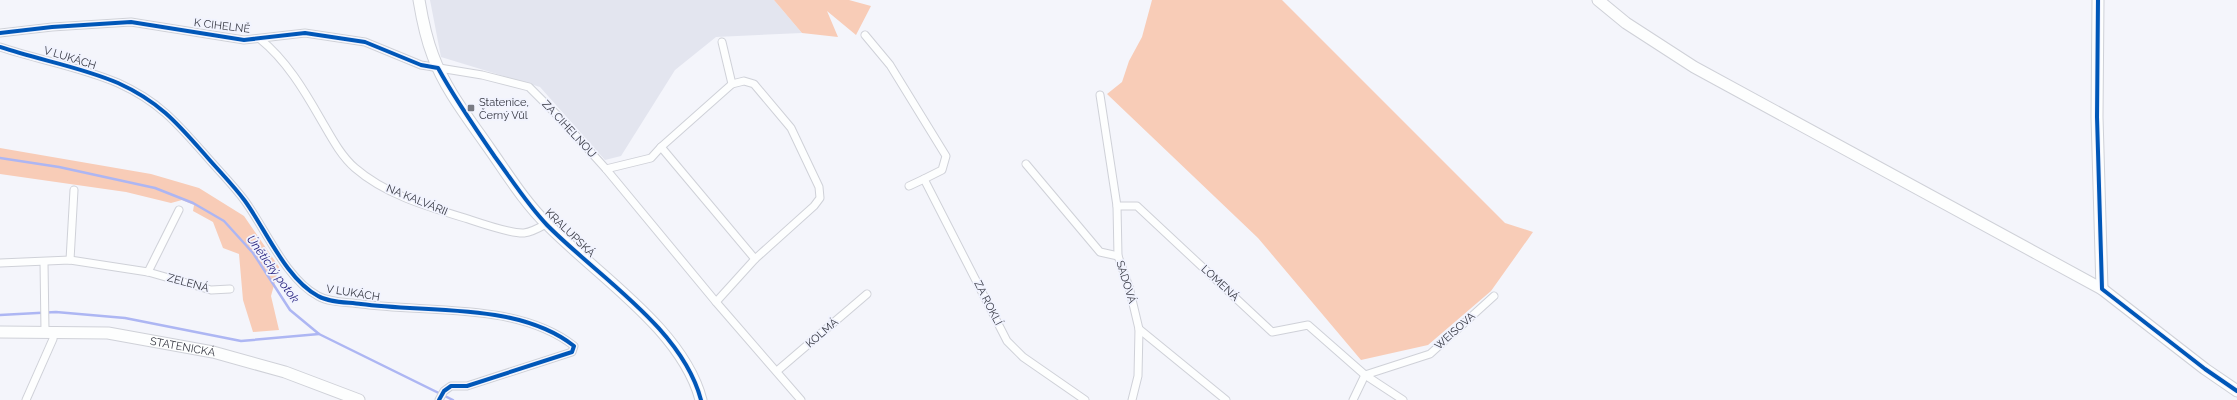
<svg xmlns="http://www.w3.org/2000/svg" width="2237" height="400" viewBox="0 0 2237 400" font-family="Raleway,sans-serif">
  <rect width="100%" height="100%" fill="#f4f5fb"/>
  <!-- built -->
  <path fill="#e3e5ef" d="M430 0H774L802 33 716 37 675 70 621 156 605 160 540 87 441 57Z"/>
  <!-- green -->
  <g fill="#f8ccb7">
    <path d="M774 0H849L871 6 856 35 827 11 838 37 802 33Z"/>
    <path d="M1152 0H1282L1505 223 1533 232 1491 291 1428 345 1361 360 1258 238 1107 94 1122 82 1129 61 1142 37Z"/>
    <path d="M0 148 151 174 199 188 244 216 279 267 271 296 279 330 253 332 243 300 239 254 223 248 213 222 193 211 194 205 182 200 171 203 126 192 0 174Z"/>
  </g>
  <g fill="none" stroke-linecap="round" stroke-linejoin="round">
    <!-- stream -->
    <g stroke="#adb6f3" stroke-width="2.5">
      <path d="M0 158 59 167 155 188 193 203 224 221 253 253 290 310 319 334 453 400"/>
      <path d="M0 315 56 312 125 318 241 341 319 334"/>
    </g>
    <defs>
      <g id="street">
        <path d="M0 33 52 27 131 22 244 40 305 33 365 42 421 65 482 75 529 87 562 120 606 169 716 302 801 400"/>
        <path d="M865 35 890 65 946 156 942 170 924 179 1007 341 1023 357 1085 400"/>
        <path d="M260 39C286 60 304 90 320 118 330 135 340 155 355 168 386 195 429 207 468 219 480 223 512 234 524 233 532 232 539 228 546 224"/>
        <path d="M722 42 732 84"/>
        <path d="M0 47C39 60 81 67 118 83 160 102 178 124 207 157 220 172 234 186 245 201 266 230 286 279 318 296 330 303 348 302 361 304 428 313 518 302 574 346L572 352 467 386H451L444 391 439 400"/>
        <path d="M1100 95 1117 206"/>
        <path d="M661 147 755 259"/>
        <path d="M1026 164 1100 252 1118 256"/>
        <path d="M606 169 651 158 661 147 732 84 744 81 754 84 791 128 819 187 820 198 814 206 755 259 716 302"/>
        <path d="M909 186 924 179"/>
        <path d="M70 260 74 190"/>
        <path d="M44 262 45 331"/>
        <path d="M0 263 70 260 148 272 211 290 230 289"/>
        <path d="M148 272 179 210"/>
        <path d="M1139 329 1226 400"/>
        <path d="M777 371 867 294"/>
        <path d="M1365 375 1430 354 1494 296"/>
        <path d="M26 400 53 339 54 332"/>
        <path d="M1132 400 1138 376 1139 329 1129 287 1118 256 1117 206H1137L1272 332 1308 325 1365 375 1403 400"/>
        <path d="M1353 400 1365 375"/>
      </g>
      <g id="secondary">
        <path d="M419 0C422 18 426 38 433 56 445 89 469 119 489 148 508 175 525 203 548 225 597 275 683 330 701 400"/>
        <path d="M1598 0 1626 23 1694 67 2102 289 2205 369 2237 391"/>
        <path d="M2098 0 2097 117 2102 289"/>
        <path id="s1" d="M0 332 108 333 213 352 285 372 359 400"/>
      </g>
    </defs>
    <!-- street casing -->
    <use href="#street" stroke="#cfd1d8" stroke-width="9"/>
    <!-- secondary casing -->
    <use href="#secondary" stroke="#cfd1d8" stroke-width="13"/>
    <!-- street -->
    <use href="#street" stroke="#fdfefe" stroke-width="7"/>
    <!-- secondary -->
    <use href="#secondary" stroke="#fdfefe" stroke-width="11"/>
    <defs>
      <g id="cycleway">
        <path d="M2098 0 2097 117 2102 289 2205 369 2237 391"/>
        <path d="M0 33 52 27 131 22 244 40 305 33 365 42 421 65 438 68C455 99 475 128 495 157 512 180 527 204 547 225 597 276 682 328 701 400"/>
        <path d="M0 47C39 60 81 67 118 83 160 102 178 124 207 157 220 172 234 186 245 201 266 230 286 279 318 296 330 303 348 302 361 304 428 313 518 302 574 346L572 352 467 386H451L444 391 439 400"/>
      </g>
    </defs>
    <!-- cycleway casing -->
    <use href="#cycleway" stroke="#f1f3fe" stroke-width="6"/>
    <!-- cycleway -->
    <use href="#cycleway" stroke="#0057b8" stroke-width="4"/>
  </g>
  <!-- markers -->
  <rect fill="#797b83" stroke="#f1f3fe" stroke-width="1.5" x="467" y="104" width="8" height="8" rx="2"/>
  <g text-anchor="middle" dominant-baseline="central" stroke-width="3.5" stroke-linejoin="round" paint-order="stroke">
    <!-- street labels -->
    <g font-size="11" fill="#373943" stroke="#f1f3fe">
      <text transform="translate(222 26) rotate(7)">K CIHELNĚ</text>
      <text transform="translate(70 58) rotate(17)">V LUKÁCH</text>
      <text transform="translate(569 129) rotate(47)">ZA CIHELNOU</text>
      <text transform="translate(417 200) rotate(22)">NA KALVÁRII</text>
      <text transform="translate(570 233) rotate(44)">KRALUPSKÁ</text>
      <text transform="translate(1126 282) rotate(73)">SADOVÁ</text>
      <text transform="translate(188 283) rotate(15)">ZELENÁ</text>
      <text transform="translate(1220 283) rotate(43)">LOMENÁ</text>
      <text transform="translate(353 293) rotate(9)">V LUKÁCH</text>
      <text transform="translate(988 303) rotate(63)">ZA ROKLÍ</text>
      <text transform="translate(1455 331) rotate(-42)">WEISOVA</text>
      <text transform="translate(822 333) rotate(-41)">KOLMÁ</text>
      <text stroke="none"><textPath href="#s1" startOffset="184">STATENICKÁ</textPath></text>
    </g>
    <!-- poi labels -->
    <g font-size="11" fill="#373943" stroke="#f1f3fe" text-anchor="start">
      <text x="479" y="102">Statenice,<tspan x="479" dy="13">Černý Vůl</tspan></text>
    </g>
    <!-- water labels -->
    <g font-size="12" font-style="italic" fill="#241f7d" stroke="#f1f3fe">
      <text transform="translate(273 269) rotate(54)">Únětický potok</text>
    </g>
  </g>
</svg>
